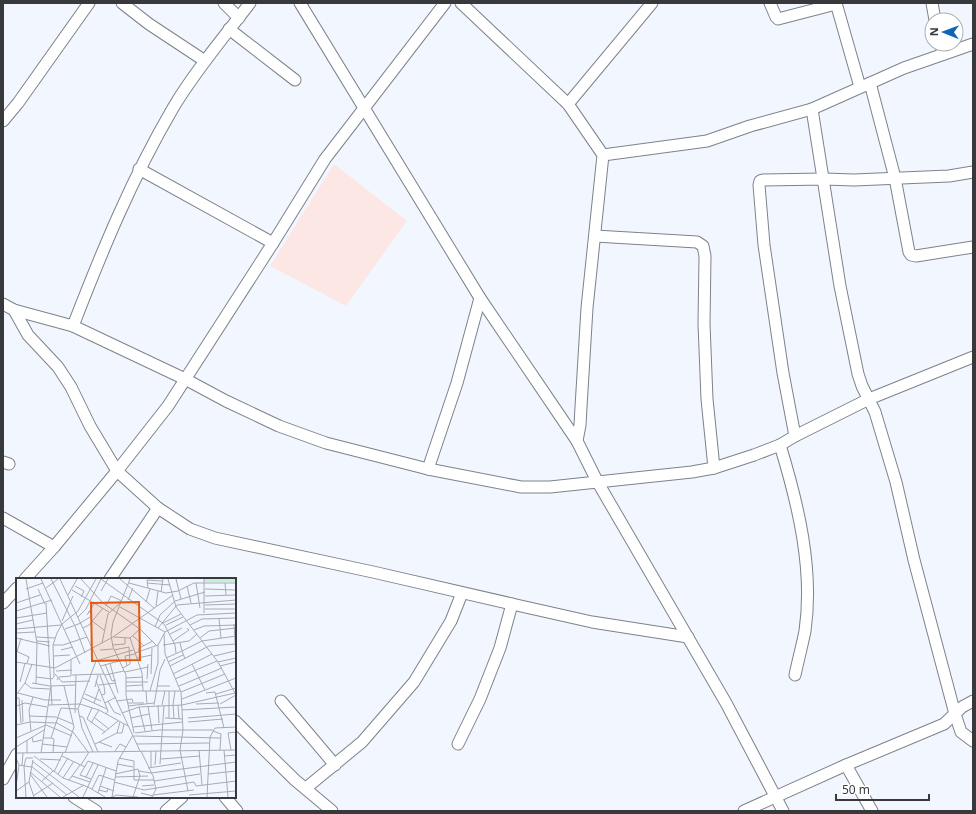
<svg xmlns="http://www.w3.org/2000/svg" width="976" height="814" viewBox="0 0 976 814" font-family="'Noto Sans',sans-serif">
  <rect width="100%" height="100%" fill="#f2f7ff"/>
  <!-- commercial -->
  <path fill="#fce7e5" d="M334 164 407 221 346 306 270 266Z"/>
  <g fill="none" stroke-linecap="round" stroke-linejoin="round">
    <defs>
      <g id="street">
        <path d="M122 3 149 24 205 61"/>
        <path d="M224 3 239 18"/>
        <path d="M300 3 480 298 577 441 597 481 726 703 783 811"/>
        <path d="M461 3 568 104 603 155 587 308 581 407 580 425 577 441"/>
        <path d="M770 3 776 17 778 19 836 4"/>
        <path d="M836 3 860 87"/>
        <path d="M932 3 935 20"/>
        <path d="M229 29 295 80"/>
        <path d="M941 44 943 54"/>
        <path d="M870 83 895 178 909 252 911 255 916 256 973 247"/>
        <path d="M568 104 652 3"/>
        <path d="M812 109 840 286 858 374 862 386 875 412 896 482 914 560 955 714 961 732 973 741"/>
        <path d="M3 121 18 103 89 3"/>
        <path d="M603 155 707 141 750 126 812 109 904 68 973 44"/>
        <path d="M139 169 273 243"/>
        <path d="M595 236 697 242 703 246 705 256 704 324 707 399 714 468"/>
        <path d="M3 304 14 310 73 326 185 379 226 401 279 426 326 443 428 469 521 487H550L692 472 714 468 754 455 780 445 795 436 869 399 973 357"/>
        <path d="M14 310 28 335 58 367 71 387 90 426 117 471 158 508 190 529 215 538 373 572 512 604 592 622 688 637"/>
        <path d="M73 326C102 251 132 178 173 108 195 71 224 37 250 3"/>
        <path d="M795 436 783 373 764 245 759 185 760 181 763 180 824 179 854 180 949 176 973 172"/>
        <path d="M780 445C798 504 814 569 805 631 802 646 798 661 795 675"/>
        <path d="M3 462 9 464"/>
        <path d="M428 469 457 383 480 298"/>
        <path d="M3 518 54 547"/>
        <path d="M25 579 54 547 117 471 168 406 273 243 325 159 445 3"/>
        <path d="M110 579 158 508"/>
        <path d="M3 603 17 588"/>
        <path d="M281 701 335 765"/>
        <path d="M235 721 295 780 332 811"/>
        <path d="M458 744 480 699 500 648 512 604"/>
        <path d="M846 765 872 811"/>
        <path d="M3 779 17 754"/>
        <path d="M306 788 362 742 414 682 451 621 462 593"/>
        <path d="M74 797 96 811"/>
        <path d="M225 797 237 811"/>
        <path d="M166 811 182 797"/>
        <path d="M744 811 846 765 944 724 962 707 973 701"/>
      </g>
    </defs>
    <!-- street casing -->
    <use href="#street" stroke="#7e828a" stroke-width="13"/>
    <!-- street -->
    <use href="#street" stroke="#fff" stroke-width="11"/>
  </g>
  <!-- overview -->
  <g transform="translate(16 578)">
    <rect width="220" height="220" fill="#f2f7ff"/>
    <path d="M188 1H220V4H188Z" fill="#bff2d6"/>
    <path fill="none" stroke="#a7abb1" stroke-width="1" d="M10 1 21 65 20 106M25 1 64 86M35 1 59 48 69 75M44 1 124 173M65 1 87 25 124 51 141 68M85 1 148 46 159 67 160 75M104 1 138 30M114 1 97 44 95 57 97 69 110 97V117L118 155M152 1 160 29 202 84 220 117M160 1 165 21M188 1V35M113 5 150 15 162 13 178 5H220M131 5 154 7M180 5 184 30M209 5 210 17M59 8 68 13 65 19M171 8 175 25M30 10 42 1M132 10 131 2 146 3M10 11 27 5M22 11 29 26M189 11 220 12M56 12 93 34M85 13 92 1M145 14 147 1M52 17 61 1M189 18 220 17M112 22 117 10M130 24 134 11M0 25 24 17M30 25 36 127M189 27 220 26M90 28 95 18 106 23M140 28 142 13M104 29 149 54M189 31H220M0 33 36 22M71 37 78 26M62 39 70 31 85 1M0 40 31 35M203 41 205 60M46 43 57 18M76 43 88 52M64 45 76 38 73 33M147 45 165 36M0 46 17 42M218 46 220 79M150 47 167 39M174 47 186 41 220 40M139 49 144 37 159 23 189 14M67 50 73 47 87 30M142 50 161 27 220 22M0 51 45 47M49 51 65 45M178 52 188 48 220 47M0 55 19 54M148 56 149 76 165 114 167 152 164 172 172 213M154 56 166 50M117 58 128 68M20 59 39 60M98 59 114 60 124 51M0 60 34 68M114 60 126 95 127 113M184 60 193 53 220 50M21 63 34 64M157 63 173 52 171 50M86 65 92 36 104 25M37 67H47L71 59M96 67 109 66V60M147 67 173 63 181 56M45 72 57 69M84 72 97 71M98 72 113 69 114 86 107 90M0 73 13 79 11 85M1 74 5 60M123 74V70L137 63M119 75 142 67M38 78 54 77M198 78 219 73M121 80 136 77M150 80 166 73 164 65M169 81 166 73 186 63 220 58M0 84 39 90 97 59 157 17M152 84 167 77M202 84 220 80M94 85 102 115M89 86 96 103 100 102M176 86 189 112M85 88 103 83M111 88 109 78 119 76M154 88 193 68 219 66M204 88 220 84M40 93 56 92M109 94 132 89M39 96 46 104 74 103M135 96 136 70M157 96 196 76M56 97 88 96M84 97 88 108 89 116 86 117M89 97 108 93M20 99 36 101 38 99 37 67 41 55 46 46 62 33 80 1M110 100 127 99M131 101 132 86M159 101 201 83M41 102 43 99 55 98V81M80 103 92 133 90 136M4 104 9 85M110 104H132M9 105 15 110 34 111M16 105 34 108M83 107 100 105M48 108 58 149 49 175M110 108 127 107M141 108H154M163 108 206 90M79 109 82 97M110 113H164M130 113 131 126M134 113 142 85V67L149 54 181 37 220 35M165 114 209 96M2 115 29 122H45M190 115 199 114 208 150M69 116 85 123M200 116 220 110M0 117 9 105 16 86M0 120H3L5 145M67 120 91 131M166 121 220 100M6 122 7 144M92 123 98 134 105 137M101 123 116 121 117 124M78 125 83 111M89 125 100 119M112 125H128M180 126 203 125M204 126 220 117M32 127 64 126 83 132 112 148M138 127 144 92 149 81M142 127 143 145M146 127 149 113M157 127 159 113M157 127 158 140M162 127 163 141M0 128 9 125 31 129M112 128 138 125M132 128 136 152M123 129 129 153M45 130 62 131M76 130 71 141 89 154M166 132 220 129M59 135 60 97M106 135 123 129 166 127 219 115M13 138 40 139 57 146M63 138 67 139 82 174M79 140 93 151M115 140 133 136M149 140 167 141M153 140V113M172 140 220 136M172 144 207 141M75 145 83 132M0 147 14 144 41 145 57 154 72 174M117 149 167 144M15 153 13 132 17 119M197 153 205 156 204 172M101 155H106L108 146M119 155 143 152H197M86 156 102 143M118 158 205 160M16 159 17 164 26 162M0 160 30 147 56 158M27 160H35L45 130M35 160 38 161 37 175M11 162V175M83 164 96 169M26 166 51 169M79 166 101 155 104 144M121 166 193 165M0 169 28 152M183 172 186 207M208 172 212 219M215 172 212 155 220 154M99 173 104 166 110 169M125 173 137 198 140 211 136 219M135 173V189M77 174 66 150 62 131 80 83 117 72M0 175 220 172M25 175 35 108 60 107M18 178 47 200 72 209 89 219M46 178 69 189M208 178 220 177M0 180 3 187 0 209M103 180 118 183V202H138M24 181 45 182M145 181 184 178M17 182 13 204 18 219M16 183 63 219M101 186 117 189M144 186 148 127M3 187 15 189M6 187 7 175M65 187 73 174M139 187 140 173M15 188 51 217M132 190 165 185M123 193 135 195 220 184M14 194 32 209M38 194 47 175M14 196 31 219M42 196 52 180M99 196 122 191 124 198 117 219M192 196 220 193M56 198 74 204M70 199 77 185M99 199 132 198M47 200 58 183M75 201 64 197 72 183 100 193M53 202 64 187M26 203 37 193M138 203 184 196M98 204 128 212 178 204 180 208 220 203M84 208 98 213M126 208 138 207M32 209 44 219M76 211 83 197 98 202M83 212 91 214 92 210M0 213 13 204M82 215 90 190M125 215 137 218M137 217 178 212M173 217 220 213M17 218 37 205M10 219 8 188 10 180H17M47 219 68 207M67 219 82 187M96 219 102 183 117 157M96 219 100 217 122 219M191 219 194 159 199 150 220 149"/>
    <path fill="#e8590c" fill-opacity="0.15" stroke="#e8590c" stroke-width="2" d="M123 24 124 82 76 83 75 25Z"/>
    <rect width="220" height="220" fill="none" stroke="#37393c" stroke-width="2"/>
  </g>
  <!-- border -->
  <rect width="976" height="814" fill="none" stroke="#37393c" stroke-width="8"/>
  <!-- north arrow -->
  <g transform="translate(944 32) rotate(271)"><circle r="19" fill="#ffffff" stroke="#afb0b1"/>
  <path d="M0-3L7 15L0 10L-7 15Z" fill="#1166b4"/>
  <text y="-6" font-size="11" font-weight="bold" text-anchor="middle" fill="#37393c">N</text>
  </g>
  <!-- scale -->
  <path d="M836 794v6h93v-6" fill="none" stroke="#37393c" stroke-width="2"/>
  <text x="842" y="794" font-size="12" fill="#37393c" stroke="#ffffff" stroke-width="3" paint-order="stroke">50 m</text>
</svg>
